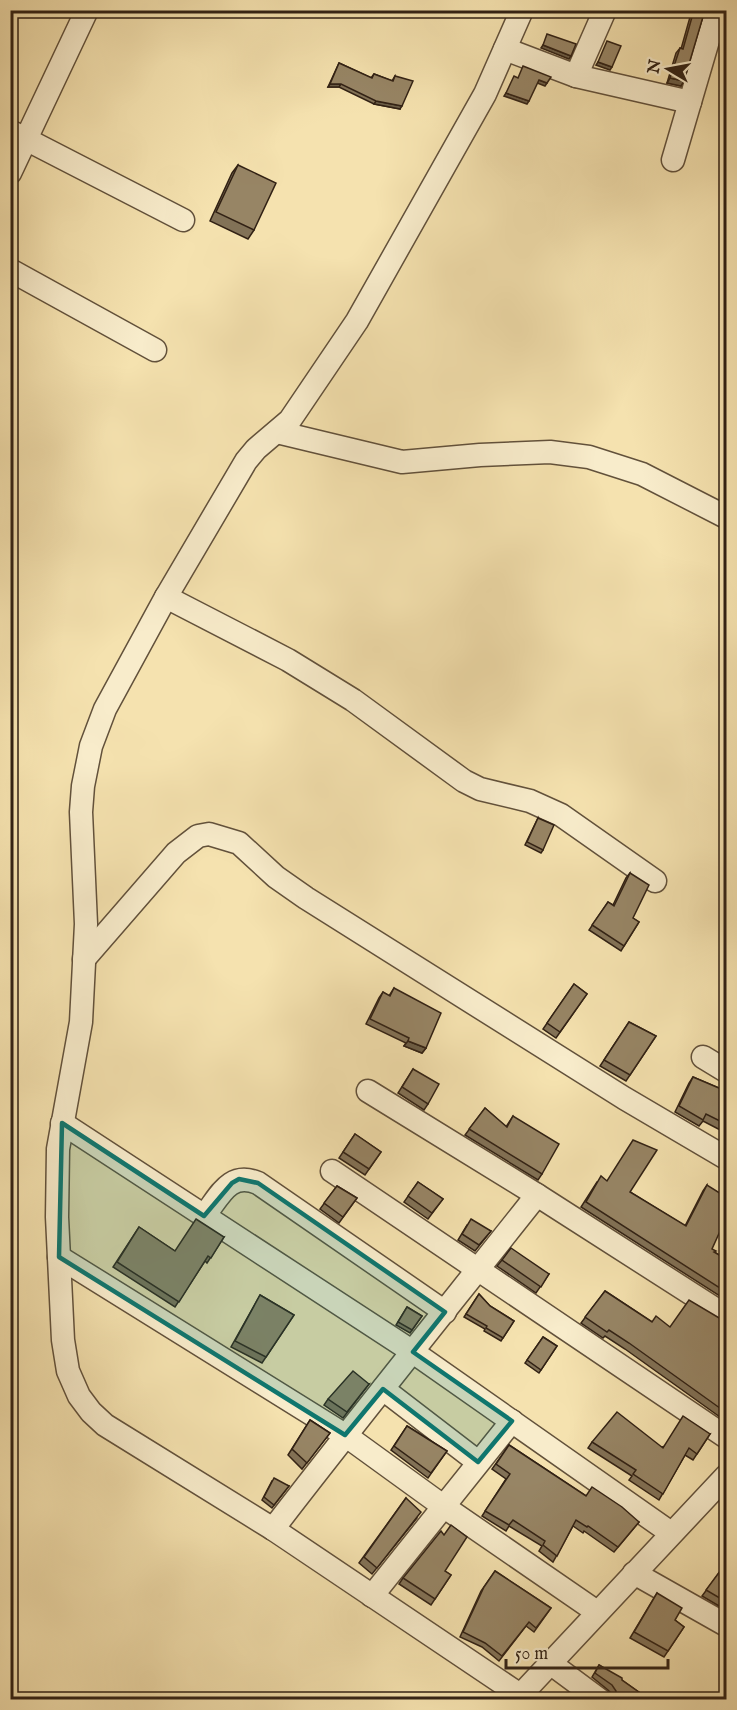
<svg xmlns="http://www.w3.org/2000/svg" width="737" height="1710" viewBox="0 0 737 1710" font-family="'IM FELL English',serif">
  <rect width="100%" height="100%" fill="#f5e2af"/>
  <filter id="stains"><feTurbulence type="fractalNoise" baseFrequency=".00333" numOctaves="4"/><feColorMatrix values="0 0 0 0 .2 0 0 0 0 .09 0 0 0 0 .02 0 0 0 .5 -.17"/></filter>
  <radialGradient id="worn" r=".72"><stop offset=".6" stop-color="#630" stop-opacity="0"/><stop offset="1" stop-color="#630" stop-opacity=".3"/></radialGradient>
  <g fill="none" stroke-linecap="round" stroke-linejoin="round">
    <defs>
      <g id="street">
        <path d="M505 49 576 76 690 102"/>
        <path d="M576 76 605 10"/>
        <path d="M10 131 183 220"/>
        <path d="M673 160 717 10"/>
        <path d="M10 173 87 10"/>
        <path d="M10 270 155 350"/>
        <path d="M277 432 402 462 480 455 550 452 589 457 642 474 726 517"/>
        <path d="M166 597 288 660 353 700 464 781 480 789 530 801 561 815 655 881"/>
        <path d="M84 959 176 853 198 836 209 834 239 843 276 877 306 898 624 1098 726 1158"/>
        <path d="M703 1057 726 1071"/>
        <path d="M368 1091 537 1195 726 1316"/>
        <path d="M62 1123 413 1352 671 1533"/>
        <path d="M332 1171 726 1437"/>
        <path d="M204 1216C220 1196 229 1171 258 1183L445 1312"/>
        <path d="M59 1257 345 1435 443 1506 597 1612"/>
        <path d="M383 1389 478 1462"/>
        <path d="M273 1529C359 1417 449 1306 537 1195"/>
        <path d="M634 1573 726 1625"/>
        <path d="M372 1596 512 1421"/>
        <path d="M550 1663 600 1700"/>
        <path d="M520 1695 273 1529 105 1425 91 1412 79 1396 68 1371 63 1340 57 1217 58 1149 81 1022 86 924 81 812 83 786 91 746 105 709 166 597 246 461 256 449 290 420 357 321 485 94 522 10"/>
        <path d="M516 1700 726 1476"/>
      </g>
    </defs>
    <!-- street casing -->
    <use href="#street" stroke="#62513b" stroke-width="25"/>
    <!-- street -->
    <use href="#street" stroke="#f8eccb" stroke-width="22"/>
  </g>
  <!-- wall -->
  <g fill="#827257" stroke="#312114" stroke-width="1.5">
    <path d="M692 10H705L681 86 667 83 676 53 680 48 681 49Z"/>
    <path d="M339 63 371 78 374 74 392 81 395 76 400 109 374 104 339 87H328Z"/>
    <path d="M238 165 254 230 248 239 210 221 232 173Z"/>
    <path d="M538 818 543 850 541 853 525 845Z"/>
    <path d="M630 873 633 918 639 922 621 951 589 930 608 902 613 905 626 878Z"/>
    <path d="M574 984 587 994 556 1038 543 1029Z"/>
    <path d="M394 988 426 1048 422 1053 404 1046 406 1043 366 1024 379 998 383 992 389 996Z"/>
    <path d="M629 1022 656 1036 626 1081 600 1066Z"/>
    <path d="M413 1069 428 1104 424 1110 398 1093Z"/>
    <path d="M693 1077 726 1091V1133L703 1121 699 1126 675 1112 689 1083Z"/>
    <path d="M485 1108 506 1127 513 1116 542 1174 538 1180 465 1135Z"/>
    <path d="M355 1134 381 1152 365 1175 339 1158Z"/>
    <path d="M607 1181 630 1192 685 1226 703 1191 707 1185 712 1249 714 1252 726 1259V1300L581 1207 597 1182Z"/>
    <path d="M418 1182 443 1199 428 1219 404 1202Z"/>
    <path d="M337 1186 357 1198 339 1223 320 1209Z"/>
    <path d="M467 1225 491 1231 475 1251 458 1240Z"/>
    <path d="M139 1227 175 1251 224 1237 207 1263 205 1261 175 1307 113 1267Z"/>
    <path d="M502 1260 549 1274 536 1293 497 1266Z"/>
    <path d="M605 1291 652 1322 670 1327 726 1322V1413L724 1411 720 1417 625 1349 605 1336 603 1338 581 1323Z"/>
    <path d="M479 1294 490 1306 514 1321 501 1341 484 1331 485 1329 464 1317Z"/>
    <path d="M260 1295 294 1315 262 1363 231 1347Z"/>
    <path d="M407 1307 422 1316 410 1333 396 1325Z"/>
    <path d="M543 1337 557 1346 539 1373 525 1363Z"/>
    <path d="M369 1384 343 1418 324 1405 328 1399Z"/>
    <path d="M310 1420 330 1433 302 1469 288 1455Z"/>
    <path d="M407 1426 447 1451 428 1478 391 1450Z"/>
    <path d="M710 1434 693 1460 685 1455 659 1500 629 1480 632 1476 588 1448 592 1442 662 1447Z"/>
    <path d="M509 1445 586 1496 639 1522 614 1552 584 1531 583 1533 573 1526 553 1562 539 1551 542 1546 509 1526 506 1531 482 1516 506 1479 492 1469Z"/>
    <path d="M272 1481 289 1486 272 1508 262 1500Z"/>
    <path d="M406 1498 417 1518 372 1574 359 1563Z"/>
    <path d="M726 1554V1602L724 1599 719 1606 702 1596 725 1565 721 1563Z"/>
    <path d="M445 1571 451 1575 431 1605 399 1584 403 1578Z"/>
    <path d="M495 1571 551 1608 534 1632 526 1626 499 1661 482 1647 460 1637 481 1591Z"/>
    <path d="M657 1593 675 1620 684 1627 664 1657 630 1638Z"/>
    <path d="M599 1665 622 1680 650 1700H613V1695L608 1690 592 1677Z"/>
  </g>
  <!-- shaded-wall -->
  <g fill="#6a5d47" stroke="#312114" stroke-width="1.5">
    <path d="M543 45 571 56 569 59 541 48Z"/>
    <path d="M598 62 612 67 610 70 596 65Z"/>
    <path d="M670 78 684 81 681 86 667 83Z"/>
    <path d="M539 80 547 83 545 86 537 83Z"/>
    <path d="M330 84H341L339 87H328Z"/>
    <path d="M506 93 529 101 527 104 504 96Z"/>
    <path d="M376 101 402 106 400 109 374 104Z"/>
    <path d="M408 1041 426 1048 422 1053 404 1046Z"/>
  </g>
  <!-- building -->
  <g fill="#978565" stroke="#312114" stroke-width="1.5">
    <path d="M694 10H705L684 81 670 78 680 48 683 49Z"/>
    <path d="M547 34 576 44 571 56 543 45Z"/>
    <path d="M607 41 621 46 612 67 598 62Z"/>
    <path d="M339 63 372 78 374 74 393 81 395 76 413 81 402 106 376 101 341 84H330Z"/>
    <path d="M523 66 551 77 547 83 539 80 529 101 506 93 514 76 518 78Z"/>
    <path d="M238 165 276 183 254 230 216 212Z"/>
    <path d="M538 818 554 825 543 850 527 842Z"/>
    <path d="M630 873 649 885 633 918 639 922 624 946 592 925 608 902 614 906Z"/>
    <path d="M574 984 587 994 560 1032 547 1023Z"/>
    <path d="M394 988 441 1013 426 1048 408 1041 409 1038 370 1019 383 992 390 996Z"/>
    <path d="M629 1022 656 1036 630 1075 604 1060Z"/>
    <path d="M413 1069 439 1084 428 1104 402 1087Z"/>
    <path d="M693 1077 726 1091V1124L706 1114 703 1120 679 1106Z"/>
    <path d="M485 1108 507 1127 513 1116 559 1144 542 1174 469 1129Z"/>
    <path d="M355 1134 381 1152 369 1169 343 1152Z"/>
    <path d="M633 1140 657 1150 630 1192 686 1226 707 1185 726 1197V1218L712 1249 716 1251 714 1252 726 1259V1292L586 1202 601 1176 607 1181Z"/>
    <path d="M418 1182 443 1199 432 1213 408 1196Z"/>
    <path d="M337 1186 357 1198 343 1217 324 1203Z"/>
    <path d="M196 1219 224 1237 211 1258 208 1256 179 1302 117 1262 139 1227 175 1251Z"/>
    <path d="M471 1219 491 1231 479 1245 462 1234Z"/>
    <path d="M511 1248 549 1274 541 1287 502 1260Z"/>
    <path d="M605 1291 652 1322 656 1316 670 1327 689 1300 726 1322V1407L724 1411 629 1343 609 1330 607 1332 585 1317Z"/>
    <path d="M479 1294 490 1306 514 1321 503 1338 486 1328 487 1326 466 1314Z"/>
    <path d="M260 1295 294 1315 266 1357 235 1341Z"/>
    <path d="M407 1307 422 1316 412 1330 398 1322Z"/>
    <path d="M543 1337 557 1346 541 1370 527 1360Z"/>
    <path d="M353 1371 369 1384 347 1412 328 1399Z"/>
    <path d="M617 1412 663 1448 683 1416 710 1434 697 1454 689 1448 663 1494 633 1474 636 1470 592 1442Z"/>
    <path d="M310 1420 330 1433 307 1463 292 1449Z"/>
    <path d="M407 1426 447 1451 431 1473 394 1446Z"/>
    <path d="M509 1445 586 1496 592 1487 622 1507 639 1522 618 1547 588 1526 587 1527 576 1520 557 1556 543 1545 545 1541 513 1520 509 1525 485 1511 510 1474 496 1464Z"/>
    <path d="M274 1478 289 1486 274 1505 264 1497Z"/>
    <path d="M406 1498 421 1512 377 1568 364 1557Z"/>
    <path d="M451 1525 467 1537 445 1571 451 1575 435 1599 403 1578 441 1531 444 1535Z"/>
    <path d="M726 1563V1595L723 1600 706 1590Z"/>
    <path d="M495 1571 551 1608 536 1628 529 1622 502 1656 485 1643 463 1632 484 1587Z"/>
    <path d="M657 1593 682 1608 675 1620 684 1627 668 1651 634 1632Z"/>
    <path d="M599 1665 622 1678V1680L650 1700H620L616 1698V1691L612 1685 595 1673Z"/>
  </g>
  <!-- marked area -->
  <path fill="#0f766e" fill-opacity="0.2" stroke="#0f766e" stroke-width="4.5" stroke-linejoin="round" d="M62 1123 204 1216 232 1183 239 1179 258 1183 445 1312 413 1352 512 1421 478 1462 383 1389 345 1435 59 1257Z"/>
  <!-- margin -->
  <rect width="737" height="1710" fill="none" stroke="#f5e2af" stroke-width="36"/>
  <rect x="12" y="12" width="713" height="1686" fill="none" stroke="#312114" stroke-width="3"/>
  <rect x="18" y="18" width="701" height="1674" fill="none" stroke="#312114" stroke-width="1.5"/>
  <!-- north arrow -->
  <g transform="translate(668 69) rotate(280)" stroke="#f8eccb" stroke-width="4.5" paint-order="stroke">
  <path d="M0-4.5L10 22L0 15L-10 22Z" fill="#312114"/>
  <text y="-9" font-size="16" font-weight="bold" text-anchor="middle" fill="#312114">N</text>
  </g>
  <!-- scale -->
  <path d="M506 1659v9h162v-9" fill="none" stroke="#312114" stroke-width="3"/>
  <text x="515" y="1659" font-size="18" fill="#312114" stroke="#f8eccb" stroke-width="4.5" paint-order="stroke">50 m</text>
  <rect width="100%" height="100%" filter="url(#stains)"/>
  <rect width="100%" height="100%" fill="url(#worn)"/>
</svg>
